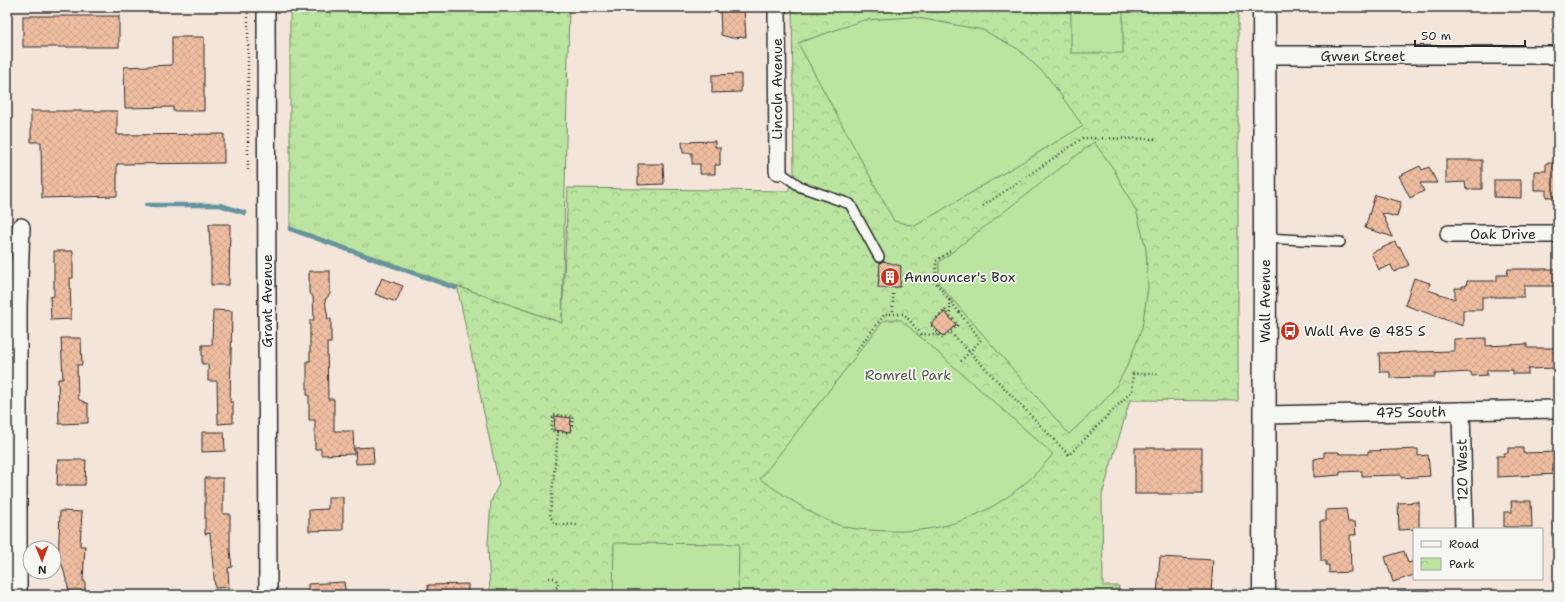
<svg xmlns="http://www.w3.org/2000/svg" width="1565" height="602" viewBox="0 0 1565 602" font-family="'Shantell Sans',sans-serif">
  <defs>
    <pattern id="grass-tufts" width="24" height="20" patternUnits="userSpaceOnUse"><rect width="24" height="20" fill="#bae4a0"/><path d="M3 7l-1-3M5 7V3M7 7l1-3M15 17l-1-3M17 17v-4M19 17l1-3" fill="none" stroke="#a0c48a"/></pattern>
    <pattern id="park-crowns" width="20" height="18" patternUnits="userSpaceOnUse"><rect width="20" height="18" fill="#bae4a0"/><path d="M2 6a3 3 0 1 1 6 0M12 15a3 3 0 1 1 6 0" fill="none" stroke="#a0c48a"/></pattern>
    <pattern id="building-cross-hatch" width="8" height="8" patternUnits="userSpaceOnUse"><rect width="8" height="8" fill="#f0bea1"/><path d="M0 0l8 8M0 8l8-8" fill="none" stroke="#cea38b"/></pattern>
  </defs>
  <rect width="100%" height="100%" fill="#f4e5da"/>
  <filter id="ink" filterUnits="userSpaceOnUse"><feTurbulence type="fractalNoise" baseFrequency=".025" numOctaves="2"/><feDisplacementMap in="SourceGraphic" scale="8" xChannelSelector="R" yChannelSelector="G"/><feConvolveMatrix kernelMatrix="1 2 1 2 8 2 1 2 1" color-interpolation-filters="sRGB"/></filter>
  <g filter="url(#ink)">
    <!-- grass -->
    <path fill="url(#grass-tufts)" stroke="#728866" d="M290 7H569L562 323 290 227Z"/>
    <!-- park -->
    <path fill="url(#park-crowns)" stroke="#728866" d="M792 7H1238V401L1130 400 1102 495 1103 586H1119L1118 595H490L488 543 491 501 499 484 457 286 562 323 568 188 788 191 794 177Z"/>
    <!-- garden -->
    <g fill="#bae4a0" stroke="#728866">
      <rect x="1071" y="7" width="52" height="46"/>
      <path d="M913 17 983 30 1018 49 1047 76 1083 126 915 226 894 221 798 43 864 20Z"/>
      <path d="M1094 142 1113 168 1137 213 1146 249 1148 287 1142 328 1129 362 1117 385 1103 402 1069 434 939 284V262Z"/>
      <path d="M884 320H901L1053 454C1046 462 1039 471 1031 478 988 517 943 533 887 531 869 530 850 530 833 523 807 512 784 495 760 479Z"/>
      <path d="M614 543 739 544 738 595H613Z"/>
    </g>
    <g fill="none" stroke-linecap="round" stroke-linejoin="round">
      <!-- stream -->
      <g stroke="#65939f" stroke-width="4.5">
        <path d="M146 205H220L245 213"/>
        <path d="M290 229 455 288"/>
      </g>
    </g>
    <!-- building -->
    <g fill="url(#building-cross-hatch)" stroke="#2b2b2b">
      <path d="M720 7H744L746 37 732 38 721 35Z"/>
      <rect x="23" y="16" width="96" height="31"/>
      <path d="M172 37H204V111H173V107L125 108 124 67 172 65Z"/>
      <path d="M741 74V92L712 93V75Z"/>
      <path d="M31 111H117V135L224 134V163L117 164V196L42 198 41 142H31Z"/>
      <path d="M715 141V147H720V165H715V174H700V164H692V153H683L682 142Z"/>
      <path d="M1446 160H1482V189H1466L1465 182 1446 183Z"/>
      <path d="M1546 163H1558V197H1546V190H1534V171H1546Z"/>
      <path d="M638 164H663L664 184 638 185Z"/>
      <path d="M1420 166 1422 170 1429 167 1437 183H1420L1424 191 1410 198 1399 176Z"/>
      <path d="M1494 180H1521V198L1494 197Z"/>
      <path d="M1375 195 1401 202 1397 217 1382 213 1393 237 1365 228Z"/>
      <path d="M209 224H230L229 285H211V246H210Z"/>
      <path d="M1395 242 1398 248 1400 247 1409 265 1394 272 1391 265 1379 270 1371 253Z"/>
      <path d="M54 251H73V278H70L71 319 51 320 50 297 54 296Z"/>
      <path d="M883 261 901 266 900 287 878 288 880 263Z"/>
      <path d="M1508 269H1558V286H1524V297H1482V310H1463V326L1405 305 1414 278 1430 283 1428 290 1455 299V288H1462V286H1466L1467 281H1497V275H1507Z"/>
      <path d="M309 271H330V294L325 300 328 319H331V343H327L328 399H334V431H353L354 454 321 455V449H315V420H309V395H307V361H310V320H314L313 296 309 293Z"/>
      <path d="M382 278 403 286 396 302 375 294Z"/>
      <path d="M213 310 232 311 230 402H233V423L218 424 217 381H208V364H202V345H212Z"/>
      <path d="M945 312 956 325 943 336 931 324Z"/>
      <path d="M61 338H81L82 365H77L78 399 88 404V423L59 424 58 379H63Z"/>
      <path d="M1486 338V346L1527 344V348H1558V368L1528 369V374H1513V370H1487V375L1472 376 1471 372 1435 374V377H1419L1390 378V372H1380L1379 353 1454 351V339Z"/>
      <path d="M555 416 571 418 570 432 554 430Z"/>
      <path d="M202 432H224L225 451 202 452Z"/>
      <path d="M373 447 374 463 356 464 355 448Z"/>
      <rect x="1135" y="448" width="67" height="46"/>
      <path d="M1508 448H1523V453L1558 452V474L1497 477V456H1504V453H1508Z"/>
      <path d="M1418 449V456L1428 455 1430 476 1401 478V475L1362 476V471L1340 472V475L1314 477V459L1324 457V452H1339V454H1368V451Z"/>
      <path d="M58 460H86L85 485H57Z"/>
      <path d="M205 478H223V514H230V551L232 567 228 568 229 587 215 588 210 533 205 534Z"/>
      <path d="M328 497H343V530L309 531V510L328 509Z"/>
      <path d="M1511 501H1531L1532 527H1504V512H1512Z"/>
      <path d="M1419 502V529L1399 530 1398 503Z"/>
      <path d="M1346 509 1348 522H1355L1356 535H1350L1351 572 1329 573V565H1326V561H1321L1320 521H1326V510Z"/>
      <path d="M60 511 82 512 80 546H85L83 581H85V595H70L62 564H58Z"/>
      <path d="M1404 551 1408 563 1414 561V575L1393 582 1385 557Z"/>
      <path d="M1160 557 1213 560 1211 595H1157Z"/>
      <path d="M344 582 346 595H308V584Z"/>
      <path d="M468 584V595H428V585Z"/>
    </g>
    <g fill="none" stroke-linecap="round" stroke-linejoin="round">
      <defs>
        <g id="service">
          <path d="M778 171 801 187 850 204 879 257"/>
          <path d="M1265 238 1340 242"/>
        </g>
        <g id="minor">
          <path d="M266 7 268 595"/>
          <path d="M777 7 778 171"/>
          <path d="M1264 55H1558"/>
          <path d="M1449 234H1558"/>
          <path d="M1461 411 1464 529"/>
          <path d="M1264 415 1558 409"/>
          <path d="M18 595V306L21 227"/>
        </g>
        <path id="secondary" d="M1264 7 1265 238 1264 595"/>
      </defs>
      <!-- service casing -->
      <use href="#service" stroke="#2b2b2b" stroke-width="12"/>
      <!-- minor casing -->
      <use href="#minor" stroke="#2b2b2b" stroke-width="20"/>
      <!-- secondary casing -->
      <use href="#secondary" stroke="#2b2b2b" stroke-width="25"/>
      <!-- path -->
      <g stroke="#2b2b2b" stroke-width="2.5" stroke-dasharray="1 3" stroke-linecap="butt">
        <path d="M248 170V7"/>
        <path d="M983 206 1083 138 1158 139"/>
        <path d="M950 251 936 261V283L981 340 959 363"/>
        <path d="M893 294V314"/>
        <path d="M950 300V315"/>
        <path d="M945 310 958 325 942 338 930 324Z"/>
        <path d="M951 333 1069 455 1132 391 1133 374H1159"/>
        <path d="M856 351 885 314H904L921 334 939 335"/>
        <path d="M558 432 571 433 573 416 553 415 551 431 558 432 550 516 555 524 577 525"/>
        <path d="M549 578H554L558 582V586L551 593"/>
      </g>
      <!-- service -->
      <use href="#service" stroke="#f6f6f2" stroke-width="9"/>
      <!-- minor -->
      <use href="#minor" stroke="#f6f6f2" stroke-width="17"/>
      <!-- secondary -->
      <use href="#secondary" stroke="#f6f6f2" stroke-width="22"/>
    </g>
  </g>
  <!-- icons -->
  <defs>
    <symbol id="building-disc" viewBox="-11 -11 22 22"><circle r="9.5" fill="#c8321e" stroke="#f6f6f2"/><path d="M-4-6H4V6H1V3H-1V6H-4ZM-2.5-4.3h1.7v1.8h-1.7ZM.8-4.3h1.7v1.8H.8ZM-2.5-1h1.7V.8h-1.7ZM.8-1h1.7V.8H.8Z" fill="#fff"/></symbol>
    <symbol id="bus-disc" viewBox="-11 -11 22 22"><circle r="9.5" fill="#c8321e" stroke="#f6f6f2"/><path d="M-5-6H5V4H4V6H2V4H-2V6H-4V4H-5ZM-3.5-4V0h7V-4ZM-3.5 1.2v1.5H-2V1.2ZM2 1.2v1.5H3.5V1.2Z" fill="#fff"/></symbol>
  </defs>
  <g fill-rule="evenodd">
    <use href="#building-disc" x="879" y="266" width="22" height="22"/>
    <use href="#bus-disc" x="1279" y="320" width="22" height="22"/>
  </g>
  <g text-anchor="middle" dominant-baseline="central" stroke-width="3.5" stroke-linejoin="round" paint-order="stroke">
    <!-- street labels -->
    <g font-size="14" fill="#2b2b2b" stroke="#f6f6f2">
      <text x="1363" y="56">Gwen Street</text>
      <text transform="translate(777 89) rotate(-90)">Lincoln Avenue</text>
      <text x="1503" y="234">Oak Drive</text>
      <text transform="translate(267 301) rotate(-90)">Grant Avenue</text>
      <text transform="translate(1265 301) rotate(-90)">Wall Avenue</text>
      <text transform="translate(1411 412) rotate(-1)">475 South</text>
      <text transform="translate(1462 470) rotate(-91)">120 West</text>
    </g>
    <!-- poi labels -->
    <g font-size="14" fill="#2b2b2b" stroke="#f6f6f2" text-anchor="start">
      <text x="904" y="277">Announcer's Box</text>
      <text x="1304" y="331">Wall Ave @ 485 S</text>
    </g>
    <!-- park labels -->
    <g font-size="14" fill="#4f5948" stroke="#f6f6f2">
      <text x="908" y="375">Romrell Park</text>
    </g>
  </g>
  <!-- margin -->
  <rect width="1565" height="602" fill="none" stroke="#f6f6f2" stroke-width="24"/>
  <rect x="12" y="12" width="1541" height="578" fill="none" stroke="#2b2b2b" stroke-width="1.5" filter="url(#ink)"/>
  <!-- legend -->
  <rect x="1413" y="528" width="130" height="52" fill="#f6f6f2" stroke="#a5a5a2"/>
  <rect x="1421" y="541" width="20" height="6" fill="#f6f6f2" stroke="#a5a5a2"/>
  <text x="1449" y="548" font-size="12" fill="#2b2b2b">Road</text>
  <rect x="1421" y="558" width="20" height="12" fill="url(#park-crowns)" stroke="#a5a5a2"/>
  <text x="1449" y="568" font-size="12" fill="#2b2b2b">Park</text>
  <!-- north arrow -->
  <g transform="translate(42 560) rotate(179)"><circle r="19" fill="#f6f6f2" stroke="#a5a5a2"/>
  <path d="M0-3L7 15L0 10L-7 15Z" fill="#c8321e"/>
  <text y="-6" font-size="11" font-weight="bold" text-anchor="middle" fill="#2b2b2b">N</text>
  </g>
  <!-- scale -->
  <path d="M1415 40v6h110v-6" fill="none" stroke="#2b2b2b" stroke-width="2"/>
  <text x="1421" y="40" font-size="12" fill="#2b2b2b" stroke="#f6f6f2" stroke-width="3" paint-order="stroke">50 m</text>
</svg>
